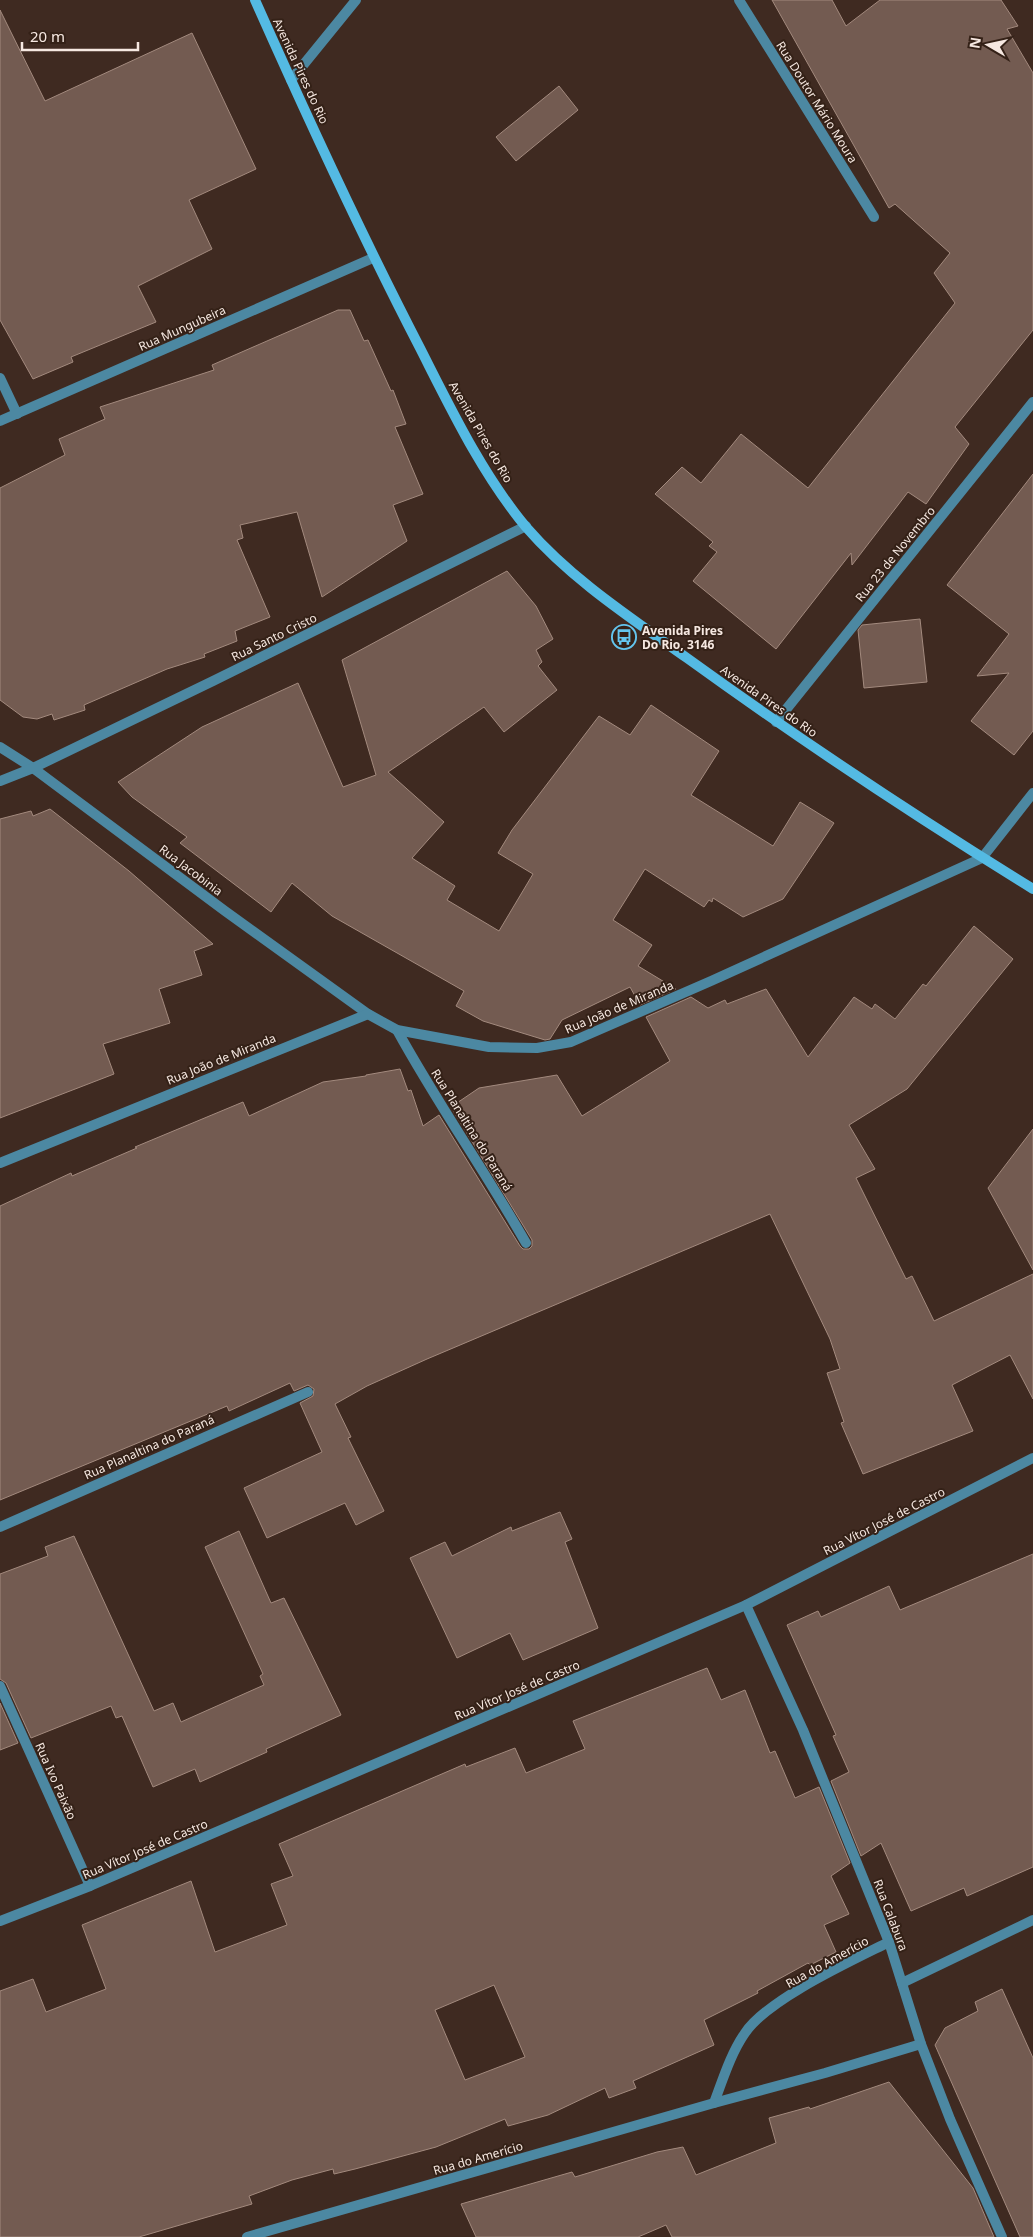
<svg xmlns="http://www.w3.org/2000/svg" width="1033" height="2237" viewBox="0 0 1033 2237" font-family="'Noto Sans',sans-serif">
  <rect width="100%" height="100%" fill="#3f2a21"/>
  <!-- building -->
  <g fill="#735b51" stroke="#a38a7e" fill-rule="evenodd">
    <path d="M772 0H832L846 26 880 0H1001L1018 26 1007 29 1033 73V330L955 427 969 444 926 504 908 492 852 565 851 553 776 649 693 581 717 552 709 546 713 542 655 494 682 467 701 483 741 434 808 488 955 303 934 273 950 253 895 204 889 208Z"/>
    <path d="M0 10 45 101 192 33 256 169 189 200 212 249 138 286 156 322 71 357 73 362 33 379 0 320Z"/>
    <path d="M559 86 578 110 516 161 496 137Z"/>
    <path d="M338 310H350L364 341 368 340 391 391 393 390 406 424 395 427 423 494 393 505 407 541 322 597 297 512 240 525 243 538 237 540 270 617 235 631 237 641 204 654 205 657 167 669 84 705 85 710 54 720 52 714 37 719 23 717 0 700V488L65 455 59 439 105 419 100 407 214 370 212 365Z"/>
    <path d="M1033 474V731L1014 755 971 721 1009 673 977 676 1009 634 947 585Z"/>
    <path d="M507 571 536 606 553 639 536 650 542 662 538 666 557 690 504 732 484 707 388 772 444 822 412 858 455 886 447 900 499 931 533 874 498 853 512 830 599 716 630 735 651 705 719 751 691 795 773 846 800 802 834 823 783 899 743 917 713 898 712 902 709 900 704 907 645 869 613 920 652 945 638 966 676 989 640 1005 630 987 562 1020 550 1039 545 1040 483 1021 456 1006 464 991 332 916 292 883 271 912 180 843 187 837 132 797 118 782 202 727 298 683 343 787 376 775 342 660Z"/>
    <path d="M920 619 927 682 864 688 858 630 862 625Z"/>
    <path d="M50 809 129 871 213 944 194 951 202 975 159 989 170 1023 103 1044 114 1074 0 1118V819L31 811 33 816Z"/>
    <path d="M974 926 1013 959 907 1089 849 1125 875 1169 856 1178 906 1279 912 1276 934 1321 1033 1274V1399L1010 1355 952 1385 973 1431 863 1474 841 1423 844 1422 827 1373 840 1369 830 1339 770 1214 427 1359 367 1386 335 1404 351 1437 348 1438 384 1511 356 1525 345 1503 267 1538 244 1488 322 1452 300 1403 313 1396 314 1389 308 1385 294 1391 290 1383 229 1411 227 1406 0 1500V1206L71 1173 72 1176 137 1148 135 1147 243 1102 249 1116 323 1082 366 1076V1075L400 1069 408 1091 411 1090 423 1126 439 1115 520 1246 523 1249H529L532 1246V1240L451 1107 479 1088 557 1075 582 1116 670 1061 646 1017 691 997 708 1008 725 1000 727 1004 766 989 808 1057 854 997 872 1009 875 1004 895 1019 923 984 926 986Z"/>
    <path d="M1033 1129V1270L988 1188Z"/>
    <path d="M560 1512 572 1539 565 1542 598 1628 523 1660 510 1633 457 1658 410 1558 445 1542 452 1556 511 1527 512 1531Z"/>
    <path d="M239 1531 271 1603 284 1598 341 1715 266 1749 267 1752 200 1782 195 1769 153 1787 122 1716 116 1718 111 1706 31 1738 6 1683 0 1679V1574L48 1556 45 1547 74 1536 154 1711 173 1703 181 1722 264 1685 260 1676 263 1674 205 1547Z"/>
    <path d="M1033 1554V1867L967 1896 964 1888 911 1911 881 1843 861 1856 831 1781 849 1772 833 1736 836 1735 787 1625 818 1611 821 1617 889 1586 900 1610Z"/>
    <path d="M707 1668 721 1700 745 1690 770 1753 775 1751 795 1798 819 1787 850 1863 831 1876 849 1914 824 1925 836 1952 810 1965 808 1963 757 1991 758 1993 704 2020 714 2045 633 2081 636 2088 609 2098 605 2088 548 2115 508 2126 505 2119 436 2147 355 2169 334 2174 333 2169 292 2180 249 2196 252 2204 139 2237H0V1991L33 1979 46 2012 106 1989 82 1925 191 1881 215 1952 287 1925 271 1884 293 1876 279 1844 465 1764 466 1767 515 1748 526 1773 585 1749 573 1721ZM494 1985 525 2057 465 2080 435 2010Z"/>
    <path d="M0 1703 18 1743 0 1750Z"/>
    <path d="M1002 1989 1033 2058V2237H1020L935 2045 945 2028 978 2011 975 2002Z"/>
    <path d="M889 2082 973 2188 994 2237H672L666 2225 638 2237H476L461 2204 572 2172 575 2177 657 2152 683 2147 696 2175 776 2143 769 2118 809 2107 810 2109Z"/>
  </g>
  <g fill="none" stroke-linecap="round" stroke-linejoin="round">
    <!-- minor -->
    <g stroke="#4c88a2" stroke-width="10">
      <path d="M739 0 874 217"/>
      <path d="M291 80 356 0"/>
      <path d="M0 378 17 414"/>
      <path d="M0 421 373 258"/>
      <path d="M776 722 1033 402"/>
      <path d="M0 747 33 768 225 911 368 1014 397 1030 489 1047 537 1048 571 1042 711 981 982 858 1033 793"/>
      <path d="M0 781 33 768 213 681 526 526"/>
      <path d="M397 1030C437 1103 485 1171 526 1243"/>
      <path d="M0 1163 368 1014"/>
      <path d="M0 1527 308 1392"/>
      <path d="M746 1605 803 1730 889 1942 921 2044 950 2119 1002 2237"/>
      <path d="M0 1686 90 1886"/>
      <path d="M0 1921 90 1886 746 1605 1033 1458"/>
      <path d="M902 1983 1033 1920"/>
      <path d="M714 2103C723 2079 731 2053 745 2033 768 1999 851 1961 889 1942"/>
      <path d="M247 2237 714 2103 825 2073 921 2044"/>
    </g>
    <!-- secondary -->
    <path stroke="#54bae3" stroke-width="10" d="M255 0C307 117 361 234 420 348 451 409 482 474 526 527 571 579 631 618 687 658 799 739 915 816 1033 889"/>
  </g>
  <!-- icons -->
  <defs>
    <symbol id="bus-ring" viewBox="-11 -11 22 22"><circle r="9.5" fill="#342117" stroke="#64c5ee" stroke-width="1.5"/><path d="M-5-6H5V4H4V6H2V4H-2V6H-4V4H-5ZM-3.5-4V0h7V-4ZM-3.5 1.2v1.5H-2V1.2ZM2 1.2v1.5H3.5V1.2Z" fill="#64c5ee"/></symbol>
  </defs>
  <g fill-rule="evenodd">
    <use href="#bus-ring" x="610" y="623" width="28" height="28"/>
  </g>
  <g text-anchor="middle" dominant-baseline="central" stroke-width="4" stroke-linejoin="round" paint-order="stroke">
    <!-- street labels -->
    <g font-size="12" fill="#f6e8e1" stroke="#342117">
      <text transform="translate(301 71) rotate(65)">Avenida Pires do Rio</text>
      <text transform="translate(817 102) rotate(58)">Rua Doutor Mário Moura</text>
      <text transform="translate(182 328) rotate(-24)">Rua Mungubeira</text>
      <text transform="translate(481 432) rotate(60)">Avenida Pires do Rio</text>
      <text transform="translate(895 554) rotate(-51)">Rua 23 de Novembro</text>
      <text transform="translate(274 637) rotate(-26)">Rua Santo Cristo</text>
      <text transform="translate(769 701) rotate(35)">Avenida Pires do Rio</text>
      <text transform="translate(191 870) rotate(37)">Rua Jacobinia</text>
      <text transform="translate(619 1007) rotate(-23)">Rua João de Miranda</text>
      <text transform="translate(221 1059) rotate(-22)">Rua João de Miranda</text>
      <text transform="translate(472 1130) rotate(58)">Rua Planaltina do Paraná</text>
      <text transform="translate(149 1447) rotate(-24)">Rua Planaltina do Paraná</text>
      <text transform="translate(884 1521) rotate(-27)">Rua Vítor José de Castro</text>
      <text transform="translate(517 1690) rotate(-23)">Rua Vítor José de Castro</text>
      <text transform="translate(56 1781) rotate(66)">Rua Ivo Paixão</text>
      <text transform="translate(145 1849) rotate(-23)">Rua Vítor José de Castro</text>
      <text transform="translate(891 1915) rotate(69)">Rua Calabura</text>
      <text transform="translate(827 1962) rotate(-29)">Rua do Amerício</text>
      <text transform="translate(478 2158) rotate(-16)">Rua do Amerício</text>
    </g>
    <!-- poi labels -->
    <g font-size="12" font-weight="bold" fill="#f6e8e1" stroke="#342117" text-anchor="start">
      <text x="642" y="630">Avenida Pires<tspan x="642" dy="14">Do Rio, 3146</tspan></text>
    </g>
  </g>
  <!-- north arrow -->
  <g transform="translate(988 45) rotate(279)" stroke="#342117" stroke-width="4" paint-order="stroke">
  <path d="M0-4L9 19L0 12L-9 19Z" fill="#f6e8e1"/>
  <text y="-8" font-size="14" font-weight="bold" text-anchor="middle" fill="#f6e8e1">N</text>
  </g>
  <!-- scale -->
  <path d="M22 42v8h116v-8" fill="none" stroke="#f6e8e1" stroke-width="2.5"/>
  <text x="30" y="42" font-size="15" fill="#f6e8e1" stroke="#342117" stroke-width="4" paint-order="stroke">20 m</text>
</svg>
